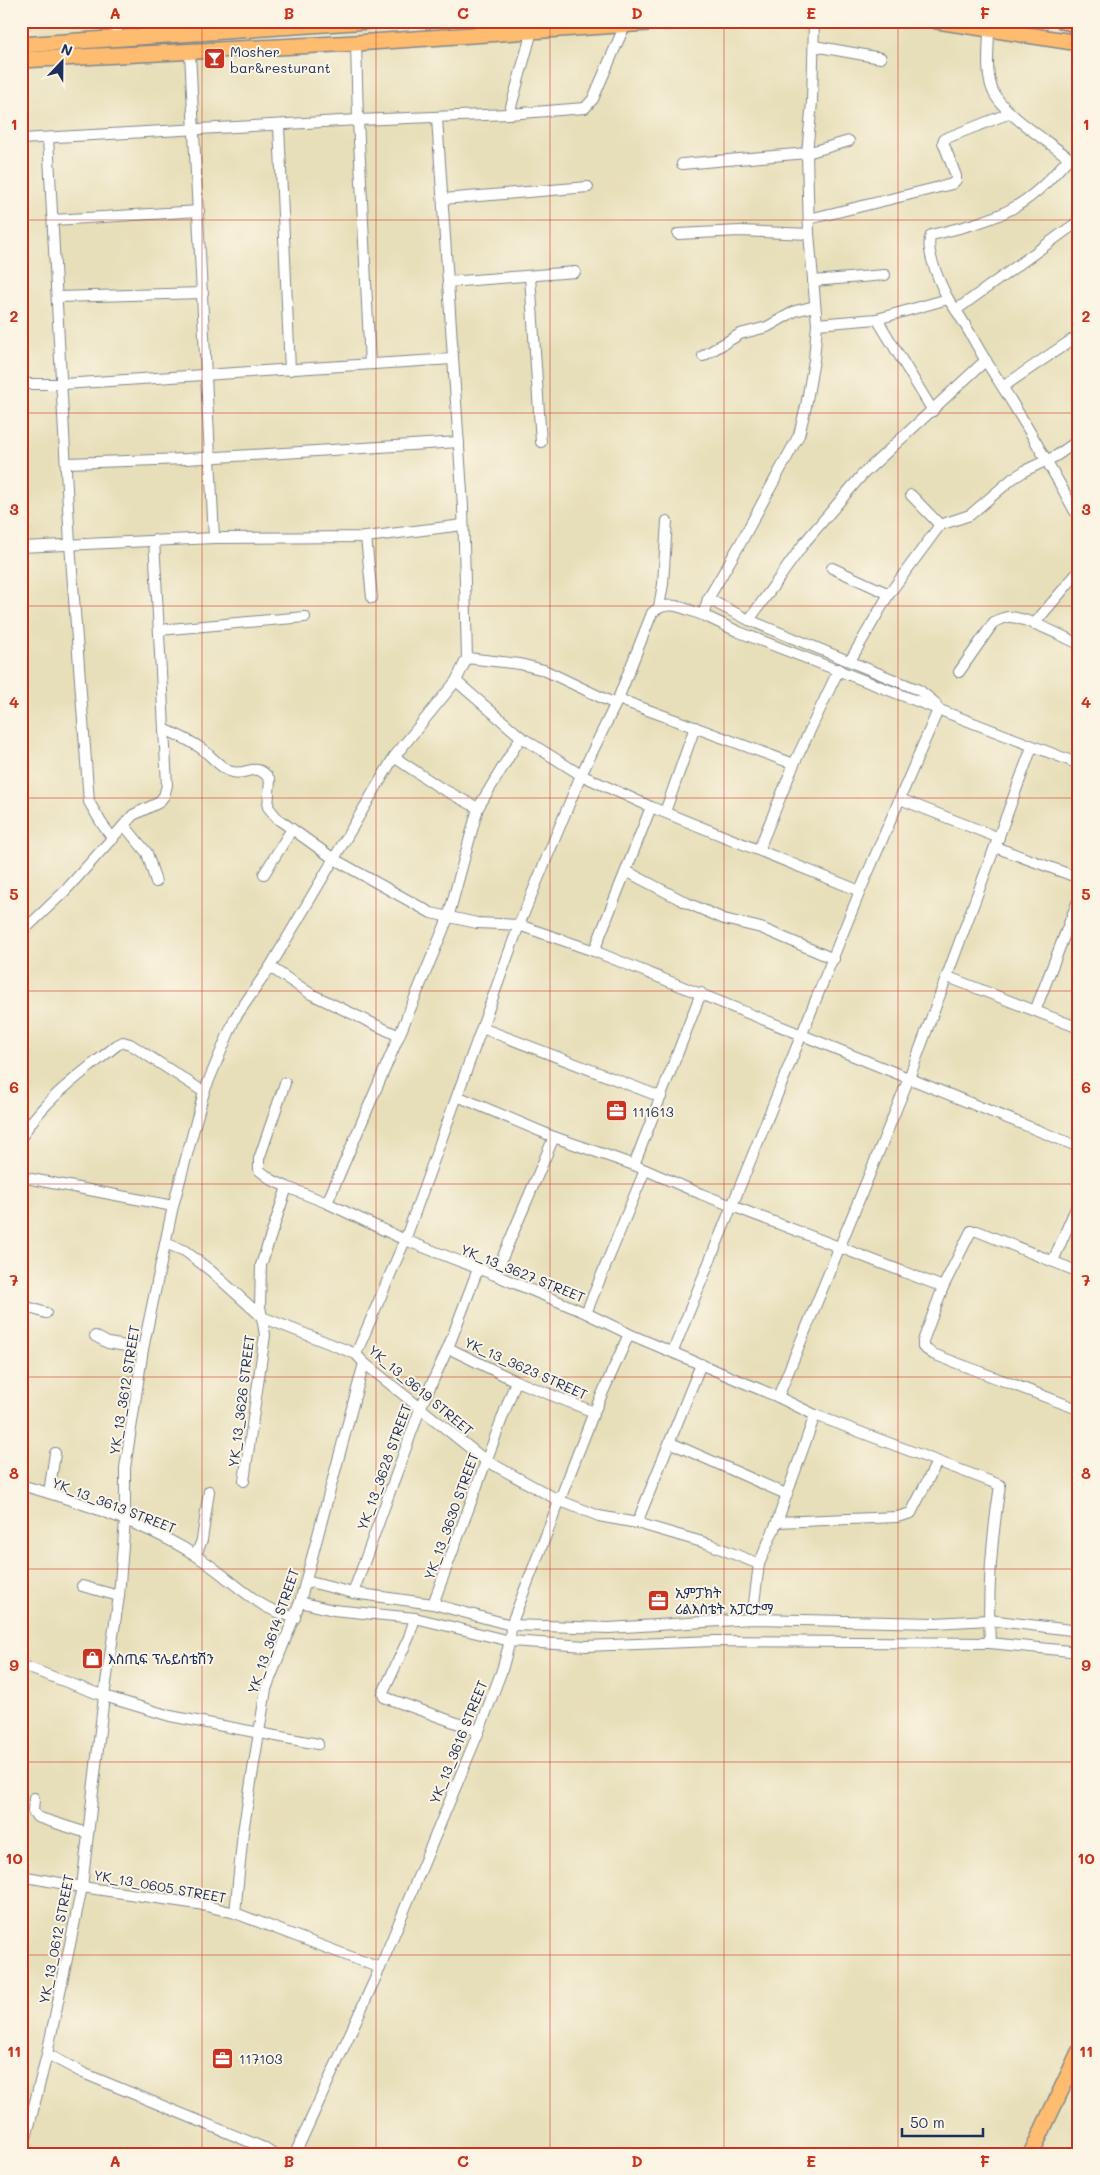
<svg xmlns="http://www.w3.org/2000/svg" width="1100" height="2175" viewBox="0 0 1100 2175" font-family="Mali,'Noto Sans Ethiopic',sans-serif">
  <rect width="100%" height="100%" fill="#fcf5e5"/>
  <filter id="ink" filterUnits="userSpaceOnUse"><feTurbulence type="fractalNoise" baseFrequency=".02" numOctaves="2"/><feDisplacementMap in="SourceGraphic" scale="10" xChannelSelector="R" yChannelSelector="G"/><feConvolveMatrix kernelMatrix="1 2 1 2 8 2 1 2 1" color-interpolation-filters="sRGB"/></filter>
  <filter id="wash" filterUnits="userSpaceOnUse"><feTurbulence type="fractalNoise" baseFrequency=".0096" numOctaves="4" result="noise"/><feDisplacementMap in="SourceGraphic" scale="20" xChannelSelector="R" yChannelSelector="G"/><feGaussianBlur stdDeviation="1.12" result="paint"/><feColorMatrix in="noise" values="0 0 0 0 0 0 0 0 0 0 0 0 0 0 0 0 0 1.4 0 .05"/><feComposite in="paint" operator="in"/></filter>
  <g filter="url(#wash)">
    <rect width="100%" height="100%" fill="#e7dfb9"/>
  </g>
  <g filter="url(#ink)">
    <g fill="none" stroke-linecap="round" stroke-linejoin="round">
      <defs>
        <g id="street">
          <path d="M814 21 812 102 807 153 809 234 817 324 814 360 806 406 799 435 740 544 708 599 703 615 739 632 1079 764"/>
          <path d="M21 28 23 21"/>
          <path d="M989 29C989 49 985 73 993 91 1002 113 1049 142 1069 158L1079 160"/>
          <path d="M114 38 119 21"/>
          <path d="M356 43 358 120 370 364"/>
          <path d="M814 46 881 58"/>
          <path d="M190 52 214 538"/>
          <path d="M509 114 532 31"/>
          <path d="M279 126 290 370"/>
          <path d="M48 138 70 544 89 802 102 824 113 839"/>
          <path d="M21 139 358 120 509 114 585 108 593 99 625 25"/>
          <path d="M682 164 807 153 849 141"/>
          <path d="M443 199 588 187"/>
          <path d="M809 219 952 184 956 180V176L943 142 944 139 1010 113"/>
          <path d="M54 220 199 211"/>
          <path d="M678 234 740 231 809 234"/>
          <path d="M530 276 541 442"/>
          <path d="M813 281 885 275"/>
          <path d="M448 282 575 272"/>
          <path d="M58 297 203 293"/>
          <path d="M948 299C963 318 973 340 986 361 1019 412 1050 465 1079 519"/>
          <path d="M956 310 1079 221"/>
          <path d="M877 319 933 411"/>
          <path d="M817 324 877 319 948 299C941 285 924 250 931 235 960 228 993 221 1018 205 1038 193 1054 175 1069 158"/>
          <path d="M703 356 740 334 767 327 795 311 815 306"/>
          <path d="M21 384H63L452 359"/>
          <path d="M1004 386 1079 335"/>
          <path d="M67 463 186 459 459 442"/>
          <path d="M940 525 970 515 1012 479 1026 470 1056 456 1079 440"/>
          <path d="M366 537 372 598"/>
          <path d="M21 547 214 538 366 537 463 525"/>
          <path d="M832 568 889 594"/>
          <path d="M659 607 663 584 667 521"/>
          <path d="M703 615C684 609 668 598 652 613L618 699 581 775 519 925 457 1096 554 1137 634 1165 701 1194 943 1287"/>
          <path d="M749 620 805 542 862 475 986 360"/>
          <path d="M1034 624 1079 571"/>
          <path d="M159 630 305 617"/>
          <path d="M467 658 520 664 544 670 615 704"/>
          <path d="M850 661 889 594 940 525 911 495"/>
          <path d="M959 672 994 622C999 620 1003 617 1009 617 1026 617 1062 636 1079 644"/>
          <path d="M456 681 521 737 581 775 651 807 860 891"/>
          <path d="M618 699 794 764"/>
          <path d="M164 729C177 735 190 740 202 749 210 755 219 766 229 771 246 778 256 759 270 780L268 807 278 819 334 859 431 913 477 923 519 925 594 951 1079 1147"/>
          <path d="M394 757 439 787 478 808"/>
          <path d="M900 799 999 838"/>
          <path d="M665 812 695 727"/>
          <path d="M124 825 147 853 156 882"/>
          <path d="M995 847 1079 878"/>
          <path d="M759 849 794 764 839 669"/>
          <path d="M626 871 687 903 724 919 761 928 834 959"/>
          <path d="M264 874 292 829"/>
          <path d="M21 933 65 891 133 815 158 803 164 796 167 785 154 540"/>
          <path d="M594 951 651 807"/>
          <path d="M270 967 311 994 399 1036 448 918 478 808 521 737"/>
          <path d="M948 977 1079 1028"/>
          <path d="M1035 1011 1079 898"/>
          <path d="M482 1028 661 1097"/>
          <path d="M285 1083 259 1159V1170L272 1180 287 1187"/>
          <path d="M21 1138C43 1099 83 1073 117 1045L123 1042 130 1044 204 1092"/>
          <path d="M634 1165 701 993"/>
          <path d="M21 1177 173 1206"/>
          <path d="M327 1203 399 1036"/>
          <path d="M165 1243 185 1251 211 1271 262 1317 356 1354 364 1363 485 1460 558 1500 599 1516 637 1523 709 1544 759 1564 777 1522 815 1415"/>
          <path d="M1053 1261 1079 1201"/>
          <path d="M1079 1272 977 1231H971L943 1287 923 1341V1347L933 1354 1075 1408H1079"/>
          <path d="M495 1275 554 1137"/>
          <path d="M21 1305 46 1313"/>
          <path d="M586 1313 645 1170"/>
          <path d="M95 1336 108 1343 143 1349"/>
          <path d="M448 1348 516 1381 594 1412"/>
          <path d="M673 1351 860 891 938 710 935 703 919 690 749 620 708 599"/>
          <path d="M356 1354 405 1240 457 1096"/>
          <path d="M778 1397 909 1078 1032 747"/>
          <path d="M671 1443 786 1494"/>
          <path d="M244 1481 265 1335 260 1306 261 1265 287 1187 327 1203 405 1240 495 1275 586 1313 629 1334 778 1397 815 1415 1000 1485C992 1537 987 1590 990 1643"/>
          <path d="M21 1485C75 1500 149 1525 195 1555 219 1570 239 1590 263 1605 272 1611 285 1614 295 1618"/>
          <path d="M49 1493 55 1453"/>
          <path d="M777 1522 897 1517 911 1513 937 1462"/>
          <path d="M637 1523 701 1364"/>
          <path d="M196 1555 202 1540 209 1491"/>
          <path d="M306 1581 353 1593 433 1604 511 1625 609 1628 752 1619 935 1623 989 1620 1079 1631"/>
          <path d="M82 1586 119 1596"/>
          <path d="M353 1593 420 1409 448 1348 478 1269"/>
          <path d="M300 1602 333 1610 415 1618 510 1641 586 1646 714 1641 990 1643 1079 1652"/>
          <path d="M433 1604 516 1381"/>
          <path d="M415 1618 409 1637 383 1693 384 1697 479 1731"/>
          <path d="M752 1619 759 1564"/>
          <path d="M21 1665 104 1696 170 1716 318 1744"/>
          <path d="M34 1798 33 1811 37 1817 87 1833"/>
          <path d="M21 1876 82 1887 198 1904 235 1913 380 1968"/>
          <path d="M235 1913 243 1832 266 1689 300 1602 364 1363"/>
          <path d="M47 2054 83 2073 262 2147 273 2154"/>
          <path d="M22 2154 47 2054 82 1887 104 1696 119 1596 125 1520V1468L143 1349 173 1206 204 1092 235 1018 270 967 394 757 456 681 467 658 463 507 437 118"/>
          <path d="M295 2154 380 1968 479 1731 502 1670 510 1641 511 1625 594 1412 629 1334"/>
        </g>
        <g id="primary">
          <path d="M937 21 1079 43"/>
          <path d="M1063 21 1079 25"/>
          <path d="M21 45 369 21"/>
          <path d="M21 60 356 43 677 21"/>
          <path d="M1031 2154 1079 2052"/>
        </g>
      </defs>
      <!-- street casing -->
      <use href="#street" stroke="#81878c" stroke-width="12"/>
      <!-- primary casing -->
      <use href="#primary" stroke="#81878c" stroke-width="18"/>
      <!-- street -->
      <use href="#street" stroke="#fff" stroke-width="10"/>
      <!-- primary -->
      <use href="#primary" stroke="#fdbc70" stroke-width="15"/>
    </g>
  </g>
  <!-- grid -->
  <path fill="none" stroke="#c8321e" stroke-width="1" stroke-opacity="0.55" d="M202 21V2154M376 21V2154M550 21V2154M724 21V2154M898 21V2154M21 220H1079M21 413H1079M21 606H1079M21 798H1079M21 991H1079M21 1184H1079M21 1377H1079M21 1569H1079M21 1762H1079M21 1955H1079"/>
  <!-- icons -->
  <defs>
    <symbol id="bar-square" viewBox="-11 -11 22 22"><rect x="-9" y="-9" width="18" height="18" rx="4" fill="#c8321e" stroke="#fcf5e5"/><path d="M-6-5H6L.8 .8V4.5H3.5V6h-7V4.5H-.8V.8Z" fill="#fff"/></symbol>
    <symbol id="office-square" viewBox="-11 -11 22 22"><rect x="-9" y="-9" width="18" height="18" rx="4" fill="#c8321e" stroke="#fcf5e5"/><path d="M-6-3h4V-5.5h4V-3h4V5H-6ZM-1-4.5V-3h2v-1.5ZM-6 0V1H6V0Z" fill="#fff"/></symbol>
    <symbol id="shop-square" viewBox="-11 -11 22 22"><rect x="-9" y="-9" width="18" height="18" rx="4" fill="#c8321e" stroke="#fcf5e5"/><path d="M-5-2.5h2.3a2.7 3.5 0 0 1 5.4 0H5L5.5 6h-11ZM-1.5-2.5h3a1.5 2.3 0 0 0-3 0Z" fill="#fff"/></symbol>
  </defs>
  <g fill-rule="evenodd">
    <use href="#bar-square" x="202" y="46" width="25" height="25"/>
    <use href="#office-square" x="604" y="1098" width="25" height="25"/>
    <use href="#office-square" x="646" y="1588" width="25" height="25"/>
    <use href="#shop-square" x="80" y="1646" width="25" height="25"/>
    <use href="#office-square" x="210" y="2046" width="25" height="25"/>
  </g>
  <g text-anchor="middle" dominant-baseline="central" stroke-width="4" stroke-linejoin="round" paint-order="stroke">
    <!-- poi labels -->
    <g font-size="14" fill="#1b2f5e" stroke="#fcf5e5" text-anchor="start">
      <text x="230" y="51">Mosher<tspan x="230" dy="16">bar&amp;resturant</tspan></text>
      <text x="632" y="1111">111613</text>
      <text x="675" y="1592">ኢምፓክት<tspan x="675" dy="16">ሪልእስቴት አፓርታማ</tspan></text>
      <text x="108" y="1658">እስጢፍ ፕሌይስቴሽን</text>
      <text x="239" y="2058">117103</text>
    </g>
    <!-- street labels -->
    <g font-size="14" fill="#1b2f5e" stroke="#fcf5e5">
      <text transform="translate(523 1273) rotate(22)">YK_13_3627 STREET</text>
      <text transform="translate(526 1368) rotate(24)">YK_13_3623 STREET</text>
      <text transform="translate(124 1390) rotate(-81)">YK_13_3612 STREET</text>
      <text transform="translate(421 1390) rotate(40)">YK_13_3619 STREET</text>
      <text transform="translate(241 1401) rotate(-83)">YK_13_3626 STREET</text>
      <text transform="translate(384 1467) rotate(-70)">YK_13_3628 STREET</text>
      <text transform="translate(114 1505) rotate(21)">YK_13_3613 STREET</text>
      <text transform="translate(451 1516) rotate(-70)">YK_13_3630 STREET</text>
      <text transform="translate(273 1631) rotate(-71)">YK_13_3614 STREET</text>
      <text transform="translate(458 1742) rotate(-68)">YK_13_3616 STREET</text>
      <text transform="translate(160 1886) rotate(10)">YK_13_0605 STREET</text>
      <text transform="translate(56 1939) rotate(-79)">YK_13_0612 STREET</text>
    </g>
  </g>
  <!-- margin -->
  <rect width="1100" height="2175" fill="none" stroke="#fcf5e5" stroke-width="55"/>
  <!-- north arrow -->
  <g transform="translate(62 62) rotate(22)" stroke="#fcf5e5" stroke-width="4" paint-order="stroke">
  <path d="M0-4L9 19L0 12L-9 19Z" fill="#1b2f5e"/>
  <text y="-8" font-size="14" font-weight="bold" text-anchor="middle" fill="#1b2f5e">N</text>
  </g>
  <!-- scale -->
  <path d="M902 2128v8h81v-8" fill="none" stroke="#1b2f5e" stroke-width="2.5"/>
  <text x="910" y="2128" font-size="15" fill="#1b2f5e" stroke="#fcf5e5" stroke-width="4" paint-order="stroke">50 m</text>
  <rect x="28" y="28" width="1044" height="2120" fill="none" stroke="#c8321e" stroke-width="2"/>
  <g font-size="16" text-anchor="middle" font-weight="bold" fill="#c8321e">
    <text x="115" y="19">A</text>
    <text x="289" y="19">B</text>
    <text x="463" y="19">C</text>
    <text x="637" y="19">D</text>
    <text x="811" y="19">E</text>
    <text x="985" y="19">F</text>
    <text x="14" y="130">1</text>
    <text x="1086" y="130">1</text>
    <text x="14" y="322">2</text>
    <text x="1086" y="322">2</text>
    <text x="14" y="515">3</text>
    <text x="1086" y="515">3</text>
    <text x="14" y="708">4</text>
    <text x="1086" y="708">4</text>
    <text x="14" y="900">5</text>
    <text x="1086" y="900">5</text>
    <text x="14" y="1093">6</text>
    <text x="1086" y="1093">6</text>
    <text x="14" y="1286">7</text>
    <text x="1086" y="1286">7</text>
    <text x="14" y="1479">8</text>
    <text x="1086" y="1479">8</text>
    <text x="14" y="1671">9</text>
    <text x="1086" y="1671">9</text>
    <text x="14" y="1864">10</text>
    <text x="1086" y="1864">10</text>
    <text x="14" y="2057">11</text>
    <text x="1086" y="2057">11</text>
    <text x="115" y="2167">A</text>
    <text x="289" y="2167">B</text>
    <text x="463" y="2167">C</text>
    <text x="637" y="2167">D</text>
    <text x="811" y="2167">E</text>
    <text x="985" y="2167">F</text>
  </g>
</svg>
